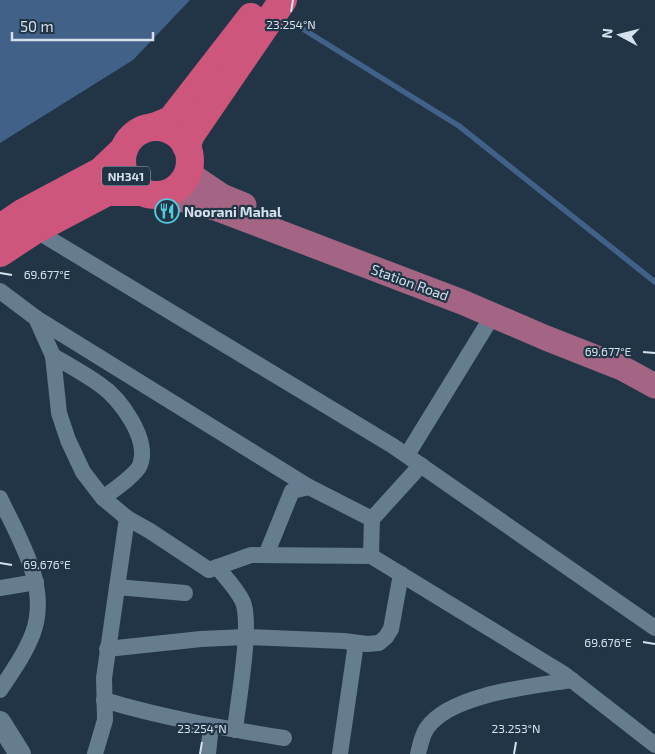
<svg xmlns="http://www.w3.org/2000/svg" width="655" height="754" font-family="'Exo 2',sans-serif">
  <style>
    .water { fill: #416189 }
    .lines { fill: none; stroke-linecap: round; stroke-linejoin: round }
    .stream { stroke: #416189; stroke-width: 5.5 }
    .street { stroke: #667c8f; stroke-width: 16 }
    .secondary { stroke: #667c8f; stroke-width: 22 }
    .primary { stroke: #a46584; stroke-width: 25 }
    .highway { stroke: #ce567d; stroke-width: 28 }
    .ticks { fill: none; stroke: #d4e0eb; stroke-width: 2 }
    .labels { text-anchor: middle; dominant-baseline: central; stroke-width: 4.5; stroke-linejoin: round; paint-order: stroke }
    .shield { fill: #213546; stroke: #9eadba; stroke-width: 1 }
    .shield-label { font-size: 12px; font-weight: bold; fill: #d4e0eb }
    .poi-label { font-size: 14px; font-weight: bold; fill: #d4e0eb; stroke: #213546; text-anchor: start }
    .street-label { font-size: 14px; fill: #d4e0eb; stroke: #213546 }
    .ticks-label { font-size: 12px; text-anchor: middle; fill: #d4e0eb; stroke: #213546; stroke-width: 4.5; stroke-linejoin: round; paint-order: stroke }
  </style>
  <rect width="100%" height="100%" fill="#213546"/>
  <!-- water -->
  <polygon class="water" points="0,0 190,0 133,60 0,143"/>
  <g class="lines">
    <!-- stream -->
    <polyline class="stream" points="298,26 459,126 655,282"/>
    <!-- street -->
    <g class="street">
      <polyline points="35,230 393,446 655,628"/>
      <polyline points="0,291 36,318 53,356 59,413 68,440 83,472 103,498 127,518 150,531 209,570 251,555 371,556 564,674 655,745"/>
      <polyline points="36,318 309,487"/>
      <path d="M53 356C69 365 85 374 99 384 120 398 150 439 140 465 136 475 112 491 103 498"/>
      <polyline points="407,455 493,315"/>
      <path d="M0 498C19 539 50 586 33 633 25 654 12 672 0 690"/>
      <polyline points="266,555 292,491 309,487 372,519 421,465"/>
      <polyline points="371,556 372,519"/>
      <path d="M217 567C226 578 237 589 243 602 252 626 238 701 235 730"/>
      <polyline points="117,587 185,593"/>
      <polyline points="0,588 36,582"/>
      <polyline points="107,649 201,639 245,637 344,641 367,644 379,643 386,637 391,629 401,574"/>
      <path d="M104 700C163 718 223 728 284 738"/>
      <polyline points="95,754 105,720 104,678 127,518"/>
      <polyline points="208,754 211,726"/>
      <polyline points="340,754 356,643"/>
      <path d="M418 754C420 746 422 735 427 728 450 694 533 686 572 680"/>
    </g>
    <!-- secondary -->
    <polyline class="secondary" points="0,722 20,754"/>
    <!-- primary -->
    <g class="primary">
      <polyline points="188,173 222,196 244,205"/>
      <polyline points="160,195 184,200 218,209 462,302 546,338 622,368 655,386"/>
    </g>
    <!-- highway -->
    <g class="highway">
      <polyline points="154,127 171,120 251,17"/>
      <circle cx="156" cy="161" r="34"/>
      <polyline points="186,146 192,133 283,0"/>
      <polyline points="0,228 24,212 101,171 124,149"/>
      <polyline points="0,253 35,230 107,192 142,192"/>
    </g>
  </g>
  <!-- ticks -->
  <path class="ticks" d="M291 12 293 0M0 273 12 275M643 352 655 353M0 563 12 565M643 642 655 644M200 754 202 742M514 754 516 742"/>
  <!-- icons -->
  <defs>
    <g id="restaurant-ring" transform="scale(1.25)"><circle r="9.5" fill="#213546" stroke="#54cadc" stroke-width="1.5"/><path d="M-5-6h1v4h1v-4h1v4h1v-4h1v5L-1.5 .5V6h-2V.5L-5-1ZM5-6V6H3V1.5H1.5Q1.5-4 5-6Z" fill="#54cadc"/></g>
  </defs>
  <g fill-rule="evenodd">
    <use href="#restaurant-ring" x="167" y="211"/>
  </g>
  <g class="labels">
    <!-- shield labels -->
    <rect class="shield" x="102" y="166.5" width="48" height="19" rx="4"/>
    <g class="shield-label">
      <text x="126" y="176">NH341</text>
    </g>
    <!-- poi labels -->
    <g class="poi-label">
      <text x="184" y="211">Noorani Mahal</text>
    </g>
    <!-- street labels -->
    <g class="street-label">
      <text transform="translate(410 282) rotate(20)">Station Road</text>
    </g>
  </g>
  <g class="ticks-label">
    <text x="291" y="29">23.254°N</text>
    <text x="47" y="279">69.677°E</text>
    <text x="608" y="356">69.677°E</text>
    <text x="47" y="569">69.676°E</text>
    <text x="608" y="647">69.676°E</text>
    <text x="202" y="733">23.254°N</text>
    <text x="516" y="733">23.253°N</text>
  </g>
  <!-- north arrow -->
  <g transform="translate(620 35) rotate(277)" stroke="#213546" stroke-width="4" paint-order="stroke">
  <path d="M0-4L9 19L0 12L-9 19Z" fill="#d4e0eb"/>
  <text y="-8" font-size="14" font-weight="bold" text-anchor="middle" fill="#d4e0eb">N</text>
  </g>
  <!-- scale -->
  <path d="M12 32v8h141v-8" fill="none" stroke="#d4e0eb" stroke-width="2.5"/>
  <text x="20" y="32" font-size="15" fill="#d4e0eb" stroke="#213546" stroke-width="4" paint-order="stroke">50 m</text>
</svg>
